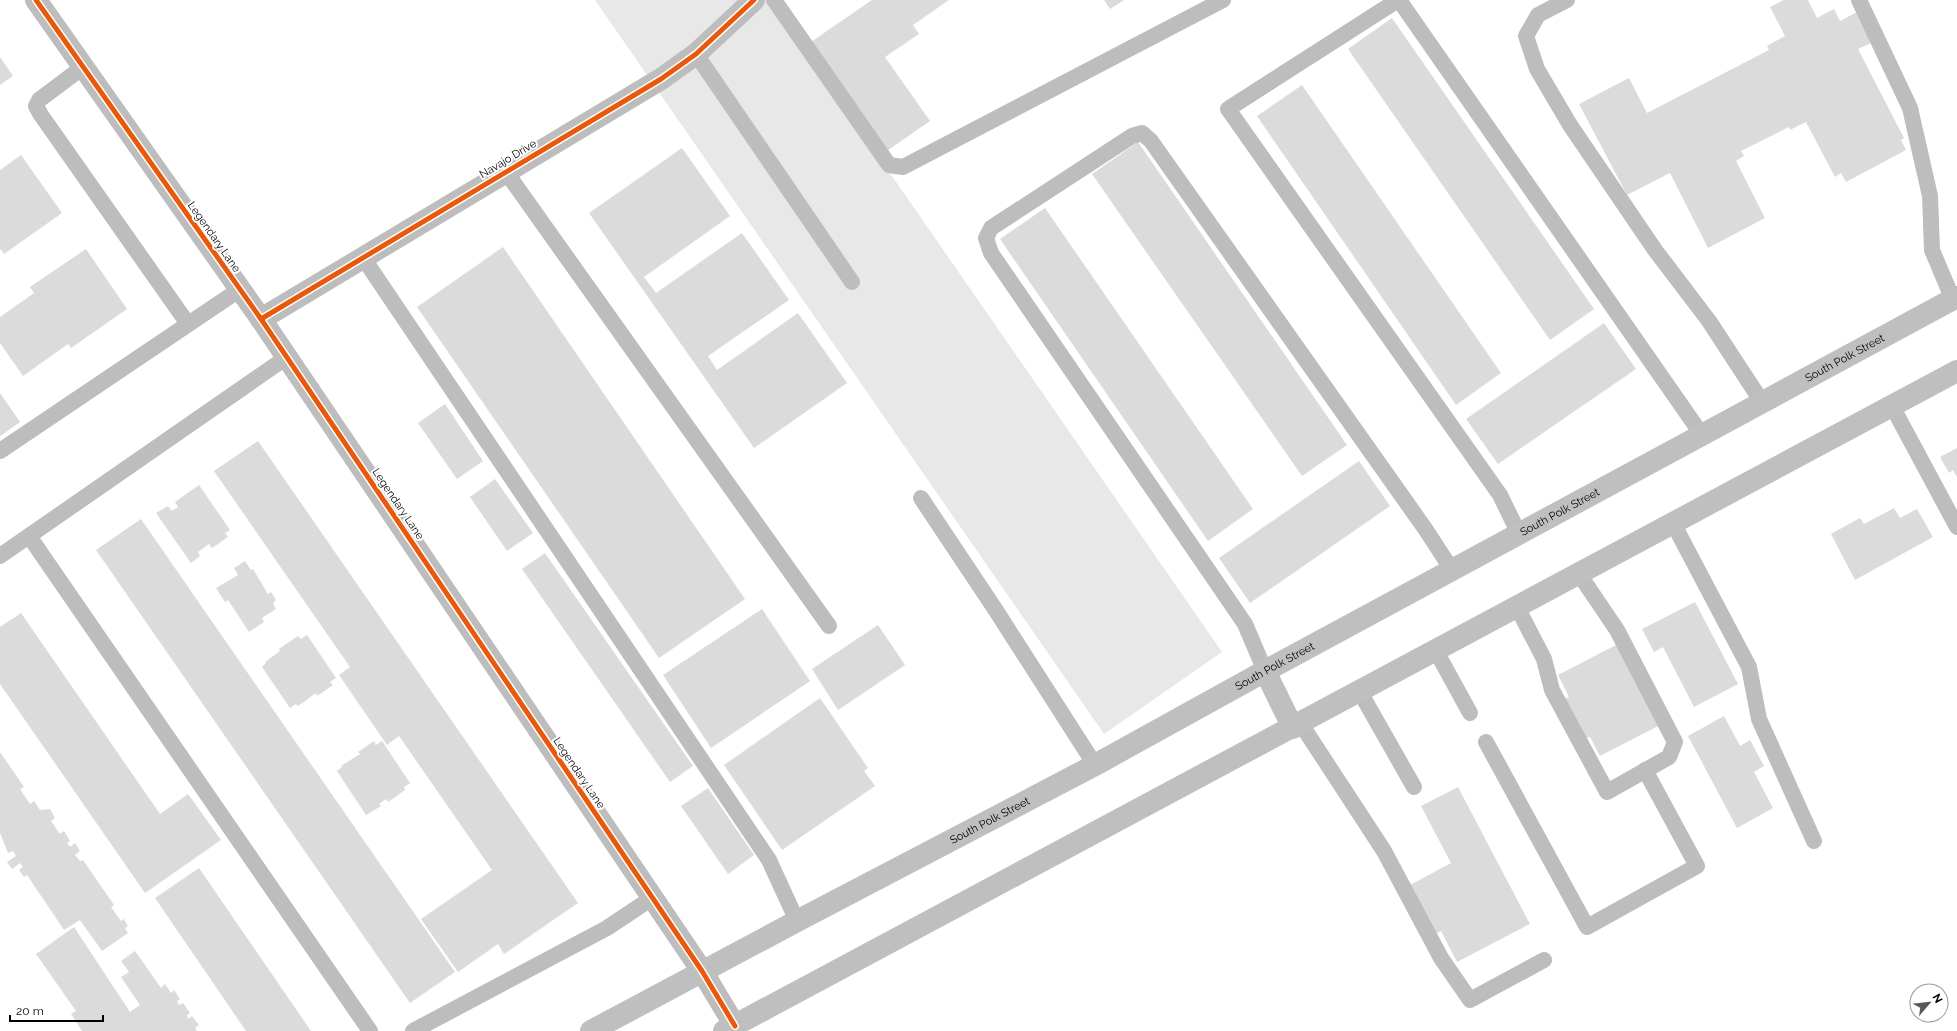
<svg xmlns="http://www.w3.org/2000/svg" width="1957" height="1031" font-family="Raleway,sans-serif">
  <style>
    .green { fill: #e8e8e8 }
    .building { fill: #dbdbdb }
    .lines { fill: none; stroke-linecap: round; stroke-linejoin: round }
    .service { stroke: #bdbdbd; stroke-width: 16 }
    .minor { stroke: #bdbdbd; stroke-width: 22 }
    .secondary { stroke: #bfbfbf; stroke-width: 22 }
    .cycleway-casing { stroke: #fff; stroke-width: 8 }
    .cycleway { stroke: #e8590c; stroke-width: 5 }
    .labels { text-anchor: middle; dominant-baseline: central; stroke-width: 4; stroke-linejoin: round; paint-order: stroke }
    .street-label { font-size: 11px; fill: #000; stroke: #fff }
  </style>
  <rect width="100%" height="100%" fill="#fff"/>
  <!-- green -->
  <polygon class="green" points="595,0 770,0 1222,652 1104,734"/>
  <!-- building -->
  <g class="building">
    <polygon points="872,0 949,0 913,25 919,34 885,57 930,121 884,153 808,44"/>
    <polygon points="1104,0 1124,0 1110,9"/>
    <polygon points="1784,0 1808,0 1817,18 1834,9 1840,21 1857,12 1873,42 1858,49 1904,138 1901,140 1906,150 1846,182 1841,173 1835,177 1806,122 1790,130 1789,127 1741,151 1744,156 1736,161 1765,218 1708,248 1670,173 1627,195 1579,104 1629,78 1647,113 1769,50 1767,46 1785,36 1770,7"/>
    <polygon points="1392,18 1594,309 1550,340 1348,49"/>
    <polygon points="0,57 13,76 0,85"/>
    <polygon points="1302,85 1501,373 1456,405 1257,116"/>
    <polygon points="1138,142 1347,445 1302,476 1092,174"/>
    <polygon points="682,148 730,216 644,277 656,293 742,233 789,300 708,356 717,370 798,313 847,383 754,448 589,213"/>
    <polygon points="21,155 62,213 4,254 1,249 0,250 0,170"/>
    <polygon points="1045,208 1253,509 1208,541 1000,239"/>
    <polygon points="503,247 745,599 659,658 417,307"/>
    <polygon points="86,249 127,309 71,348 68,344 23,376 0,343 0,317 34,293 30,287"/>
    <polygon points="1604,323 1636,369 1498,464 1466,419"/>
    <polygon points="0,393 20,422 0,436"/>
    <polygon points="445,404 483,461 457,479 418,423"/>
    <polygon points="258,441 578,903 504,954 498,944 458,972 421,919 492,870 399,736 387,745 339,675 350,667 214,471"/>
    <polygon points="1957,448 1957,477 1953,470 1949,473 1940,457"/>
    <polygon points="1359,461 1390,506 1250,603 1219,558"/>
    <polygon points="495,479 533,533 507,551 470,497"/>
    <polygon points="199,485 230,530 225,533 228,537 212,548 209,544 198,552 200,556 191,563 156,513 168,506 172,511 178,507 175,502"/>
    <polygon points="1894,508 1900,518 1917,509 1933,537 1855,580 1831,534 1860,518 1864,524"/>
    <polygon points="141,519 455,972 410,1003 96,550"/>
    <polygon points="545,553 693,766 670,782 522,569"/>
    <polygon points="245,561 251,570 253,569 268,594 271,592 276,600 273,603 276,609 262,618 264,622 249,632 228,600 225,602 216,588 238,575 234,568"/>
    <polygon points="1695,602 1738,684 1694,707 1663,647 1654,652 1642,629"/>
    <polygon points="762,609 810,681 711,748 663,675"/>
    <polygon points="21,613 160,814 188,794 221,840 145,893 0,684 0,627"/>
    <polygon points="878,625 905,665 838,710 812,669"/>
    <polygon points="307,635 336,678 330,682 333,685 317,696 316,693 298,706 296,704 290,708 262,667 266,663 265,662 280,651 279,649 298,636 301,639"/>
    <polygon points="1618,644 1660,725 1600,756 1590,737 1584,739 1564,699 1569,697 1558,675"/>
    <polygon points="820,698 868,768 864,771 875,786 782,850 724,765"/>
    <polygon points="1724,716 1740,746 1750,740 1764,766 1754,772 1773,808 1737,828 1688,736"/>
    <polygon points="374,741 376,745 382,741 410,783 404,787 405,790 388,802 386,799 379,804 381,806 366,815 337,771 342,767 341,766 360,754 358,752"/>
    <polygon points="0,752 24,787 20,789 30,804 34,801 40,810 50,809 55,818 51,821 60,834 64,831 70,841 67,843 70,847 75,843 80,851 75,855 80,861 83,860 114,905 111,907 121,921 124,919 128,926 125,928 128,933 102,951 80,920 64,930 27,875 24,877 19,870 23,867 20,863 12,869 7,862 16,856 13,851 8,853 0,833"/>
    <polygon points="1458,787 1530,924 1457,962 1441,931 1436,934 1410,885 1451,863 1421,806"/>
    <polygon points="708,788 754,855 728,874 681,806"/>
    <polygon points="199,868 311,1031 246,1031 155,898"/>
    <polygon points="74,927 130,1012 140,1005 121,977 129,972 121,961 135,951 161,988 165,984 171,993 174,990 180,999 177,1001 179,1005 183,1003 190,1013 187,1015 188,1019 192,1016 199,1025 195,1028 197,1031 82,1031 71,1014 76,1011 36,954"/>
  </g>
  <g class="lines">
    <!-- service -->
    <g class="service">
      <polyline points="774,0 889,165 903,167 1223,0"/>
      <polyline points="1398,0 1228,109 1500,495 1519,534"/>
      <polyline points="1399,0 1702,435"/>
      <polyline points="1567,0 1538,15 1526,36 1537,69 1570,125 1655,250 1709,321 1762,402"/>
      <polyline points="1859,0 1910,108 1930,196 1932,250 1953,300"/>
      <polyline points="696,54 852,282"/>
      <polyline points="83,67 39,100 36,106 41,115 188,324"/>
      <polyline points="506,172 829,626"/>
      <polyline points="364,259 769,860 797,921"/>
      <polyline points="1892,406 1957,527"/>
      <polyline points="0,451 239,290"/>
      <polyline points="921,498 995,609 1095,765"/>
      <polyline points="1673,523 1749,667 1759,719 1814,841"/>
      <polyline points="29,536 370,1031"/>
      <polyline points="0,556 287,357"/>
      <polyline points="1517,607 1544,659 1552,690 1607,792 1669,757 1675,742 1617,630 1579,574"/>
      <polyline points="1436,651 1470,713"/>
      <polyline points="1265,671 1245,624 991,253 986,238 991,228 1132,136 1142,133 1151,141 1426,530 1452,570"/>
      <polyline points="1360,692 1414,787"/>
      <polyline points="1301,724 1384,851 1441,958 1470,1000 1544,960"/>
      <polyline points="1486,742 1587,927 1697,866 1645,770"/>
      <polyline points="413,1031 607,928 652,898"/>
    </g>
    <!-- minor -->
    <g class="minor">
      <polyline points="36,0 261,319 702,971 735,1026"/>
      <polyline points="261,319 661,79 696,54 754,0"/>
    </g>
    <!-- secondary -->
    <g class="secondary">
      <polyline points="1265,671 1293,728"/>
      <path id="s1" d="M591 1031 797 921 1095 765 1265 671 1957 297"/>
      <polyline points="724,1031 1957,371"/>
    </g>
    <!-- cycleway casing -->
    <g class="cycleway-casing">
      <g id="cycleway">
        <polyline points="36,0 261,319 702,971 735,1026"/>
        <polyline points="261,319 661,79 696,54 754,0"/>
      </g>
    </g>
    <!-- cycleway -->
    <use href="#cycleway" class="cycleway"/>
  </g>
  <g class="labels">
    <!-- street labels -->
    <g class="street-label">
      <text transform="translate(508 159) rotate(-31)">Navajo Drive</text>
      <text transform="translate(214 237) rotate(55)">Legendary Lane</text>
      <text stroke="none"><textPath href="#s1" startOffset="1423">South Polk Street</textPath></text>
      <text transform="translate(398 504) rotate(56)">Legendary Lane</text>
      <text stroke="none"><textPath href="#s1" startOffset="1099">South Polk Street</textPath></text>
      <text stroke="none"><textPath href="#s1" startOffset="775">South Polk Street</textPath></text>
      <text transform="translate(579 773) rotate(56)">Legendary Lane</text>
      <text stroke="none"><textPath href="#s1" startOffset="451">South Polk Street</textPath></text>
    </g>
  </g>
  <!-- north arrow -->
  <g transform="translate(1929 1003) rotate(62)"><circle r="19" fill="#ffffff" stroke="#999999"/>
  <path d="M0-3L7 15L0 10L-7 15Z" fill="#595959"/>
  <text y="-6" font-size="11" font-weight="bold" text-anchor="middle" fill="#000000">N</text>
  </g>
  <!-- scale -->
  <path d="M10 1015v6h93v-6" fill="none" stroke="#000000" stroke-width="2"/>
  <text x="16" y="1015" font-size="12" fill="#000000" stroke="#ffffff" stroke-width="3" paint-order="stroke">20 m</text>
</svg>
